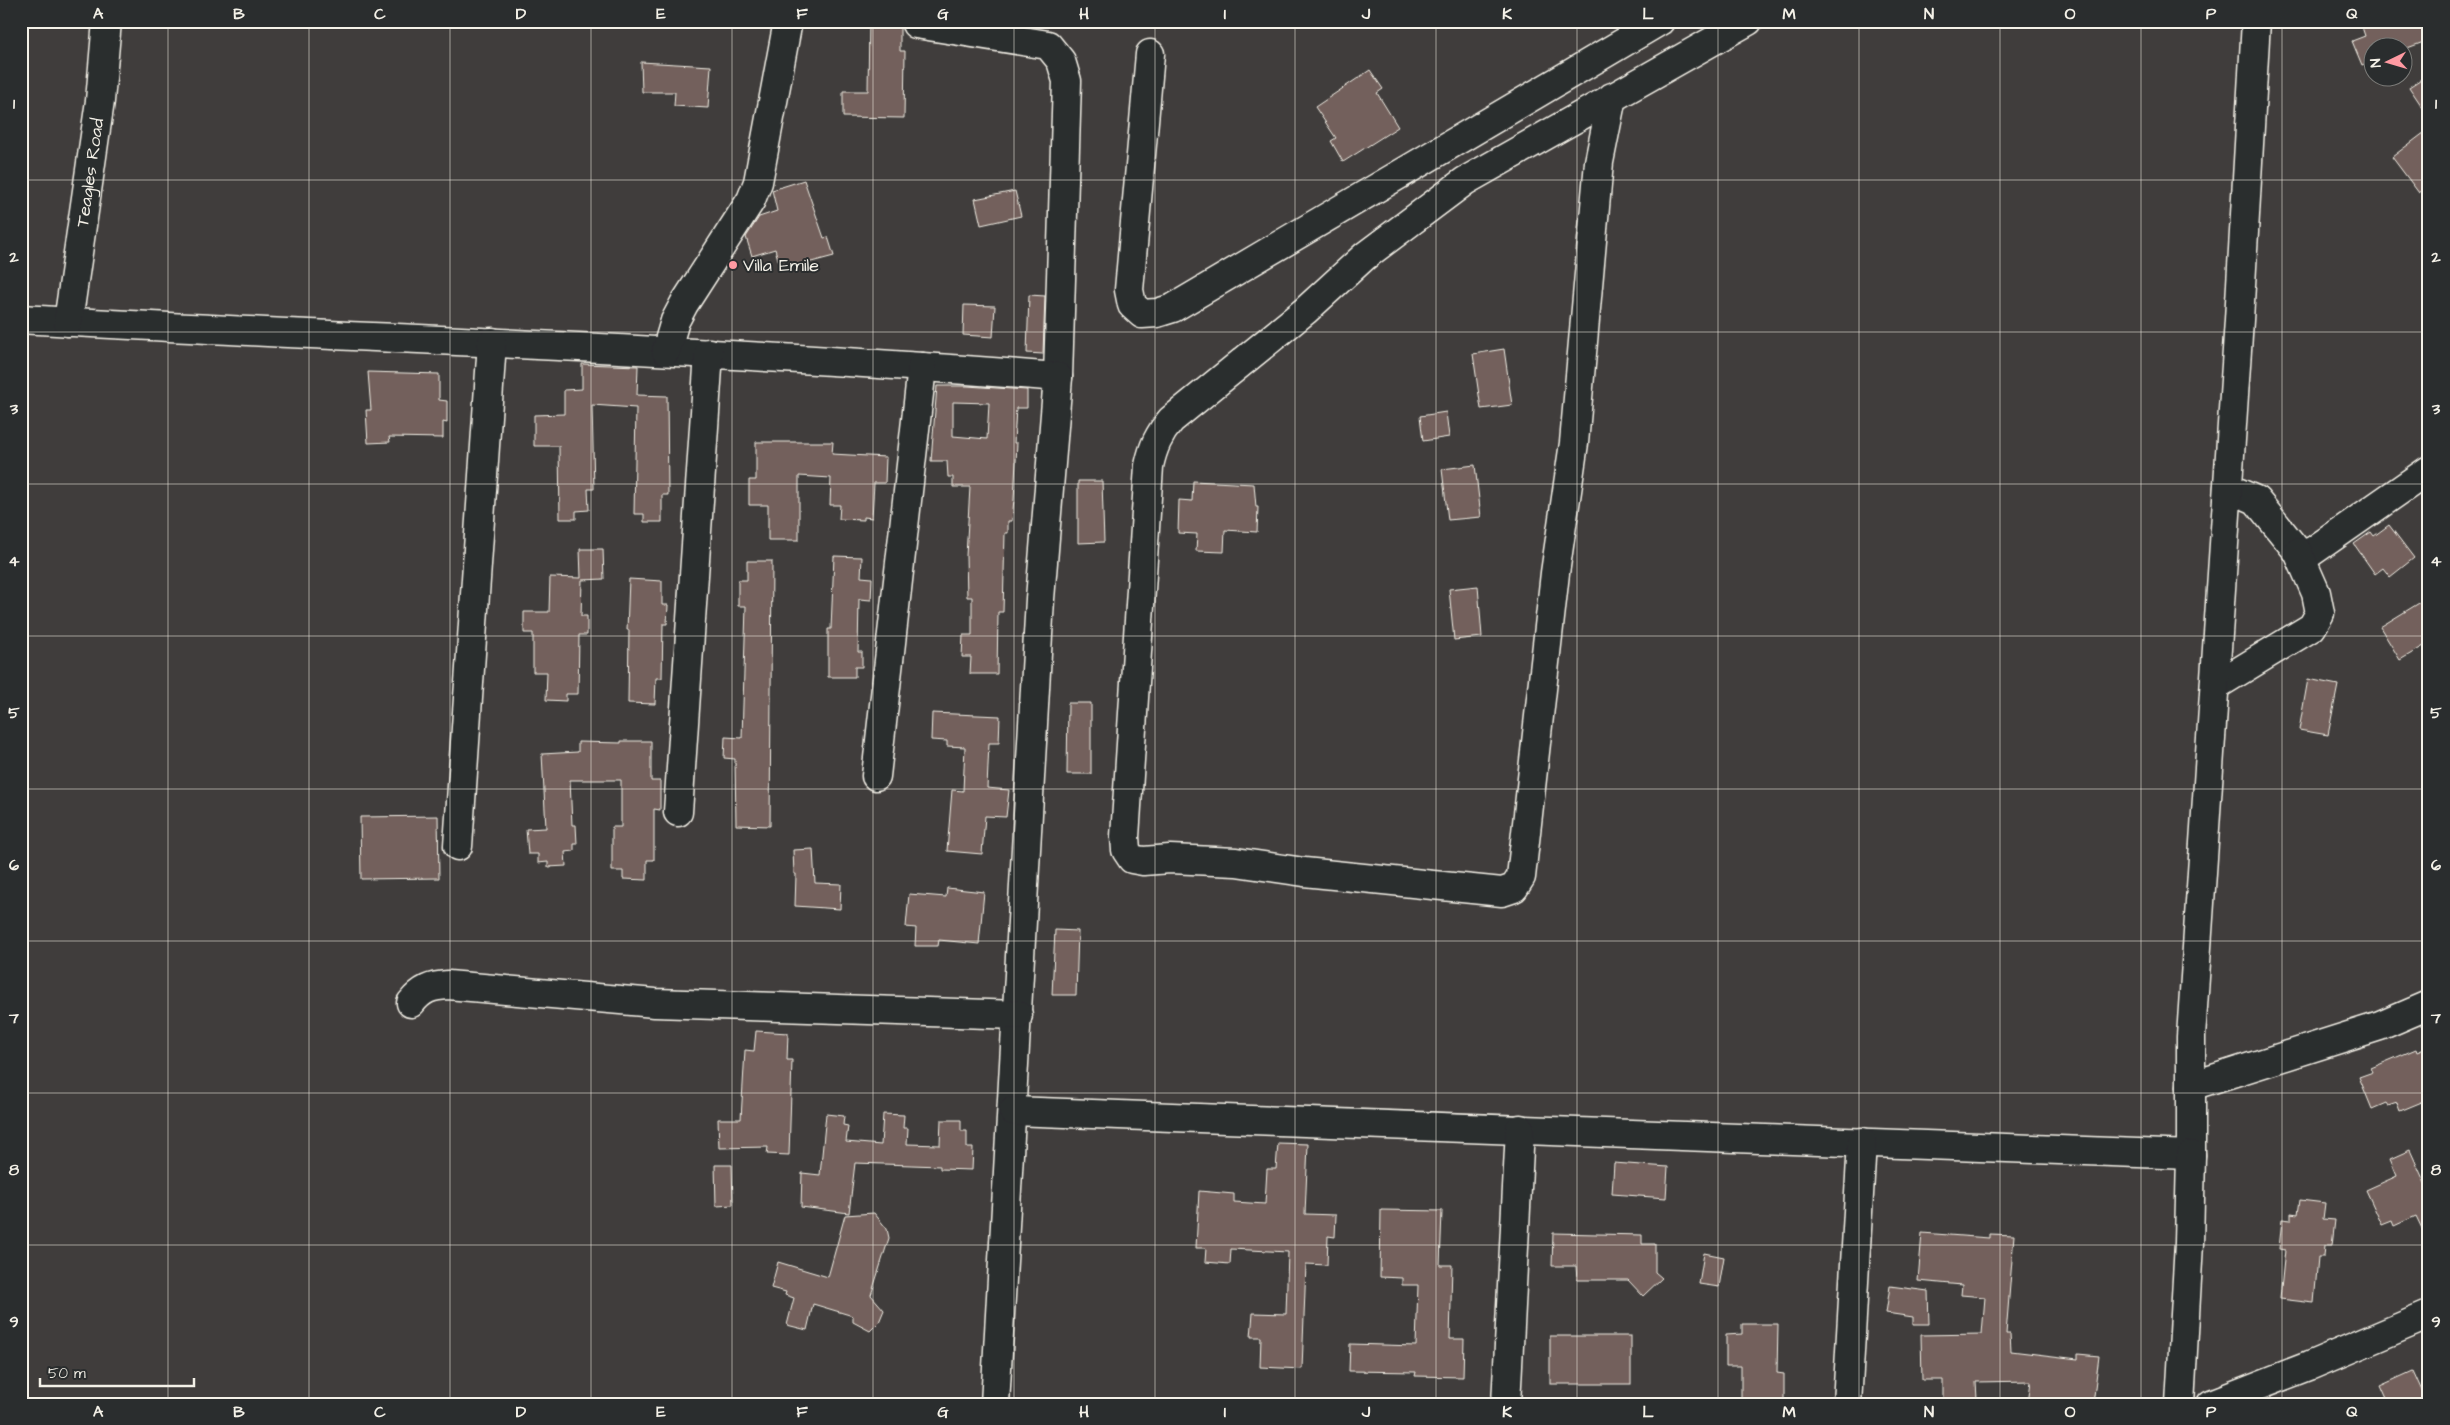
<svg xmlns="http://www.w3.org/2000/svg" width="2450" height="1425" font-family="'Architects Daughter',sans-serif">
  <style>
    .building { fill: #73615b; stroke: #f4f1e8; fill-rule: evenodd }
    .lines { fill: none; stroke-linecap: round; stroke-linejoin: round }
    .minor-casing { stroke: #f4f1e8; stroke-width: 31 }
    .minor { stroke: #2a2d2e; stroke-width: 28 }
    .grid { fill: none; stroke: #f4f1e8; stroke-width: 1; stroke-opacity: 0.55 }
    .poi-dot { fill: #ff9aa2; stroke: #2a2d2e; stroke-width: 2 }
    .labels { text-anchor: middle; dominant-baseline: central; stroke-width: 4; stroke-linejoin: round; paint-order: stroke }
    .street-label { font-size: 18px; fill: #f4f1e8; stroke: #2a2d2e }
    .poi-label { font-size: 18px; fill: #f4f1e8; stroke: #2a2d2e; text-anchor: start }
    .neatline { fill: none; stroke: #f4f1e8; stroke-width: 2 }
    .grid-label { font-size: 16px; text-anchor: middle; font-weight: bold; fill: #f4f1e8 }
  </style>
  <rect width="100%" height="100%" fill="#403d3c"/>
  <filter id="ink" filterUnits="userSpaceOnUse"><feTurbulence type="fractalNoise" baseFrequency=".02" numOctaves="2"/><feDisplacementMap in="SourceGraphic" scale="10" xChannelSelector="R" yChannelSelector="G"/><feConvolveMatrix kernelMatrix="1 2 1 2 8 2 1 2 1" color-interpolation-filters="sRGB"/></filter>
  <g filter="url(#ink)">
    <!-- building -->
    <g class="building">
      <polygon points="869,21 900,21 900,51 905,51 904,118 843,117 843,91 868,91"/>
      <polygon points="2360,21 2429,21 2429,40 2402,50 2402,48 2372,48 2372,61 2362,65 2352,41 2365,36"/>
      <polygon points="641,62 711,66 708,108 674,106 675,92 642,92"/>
      <polygon points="1370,70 1383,89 1377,93 1398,127 1343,162 1331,141 1336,138 1315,107"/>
      <polygon points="2429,74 2429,117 2409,87"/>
      <polygon points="2429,129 2429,185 2419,193 2392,157"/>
      <polygon points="804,180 824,238 828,237 834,256 781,270 775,249 752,256 746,237 759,217 777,211 772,190"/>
      <polygon points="1015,191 1021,216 981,225 975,199"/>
      <polygon points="1029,295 1045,296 1043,354 1027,353"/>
      <polygon points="964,305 995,306 993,337 963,335"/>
      <polygon points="1504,349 1512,405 1481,409 1473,354"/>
      <polygon points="582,364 638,366 637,395 667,396 668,495 662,495 662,522 644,522 644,514 634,514 636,408 592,405 594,489 588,489 589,510 576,511 576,519 560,519 559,446 534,446 534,415 564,414 564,390 582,389"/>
      <polygon points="368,372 439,374 439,400 447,401 447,423 443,422 443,438 389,437 390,442 368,443 366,410 371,410"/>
      <path d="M937 386H967L1027 390V408H1016L1014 443H1017L1014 499 1012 521H1008V533H1005L1003 612H998L997 674H970L971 657H962L963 635H972V597H967L966 556 970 487H953V477H948L947 461H931ZM953 402 989 403 987 439 953 436Z"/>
      <polygon points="1446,412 1449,437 1423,441 1420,416"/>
      <polygon points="756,442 833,442 832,454 886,457 885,483 874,483 872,518 864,517 864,520 839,519 840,505 830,505 831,478 799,476 799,540 768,540 768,505 749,505 749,480 756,480"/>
      <polygon points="1475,465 1481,517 1448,520 1442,469"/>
      <polygon points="1078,481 1102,481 1104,542 1078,543"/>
      <polygon points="1193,481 1254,484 1256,507 1258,507 1257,532 1225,530 1224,552 1196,551 1197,534 1178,533 1179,500 1192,501"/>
      <polygon points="2389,525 2414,558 2390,577 2383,568 2375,574 2354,544 2371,532 2374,536"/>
      <polygon points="580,549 603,549 604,579 582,580 581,616 587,616 587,635 579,635 578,694 566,694 566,701 546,700 547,672 533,672 533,633 524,633 524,612 549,612 550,577 581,578"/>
      <polygon points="834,556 862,557 861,577 872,578 871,600 859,599 858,652 862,652 862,667 855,667 855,677 828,677 828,629 831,629"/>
      <polygon points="747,561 772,561 770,826 736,825 735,759 724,758 725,737 742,738 746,606 738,606 738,580 747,580"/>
      <polygon points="629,579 662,581 662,605 668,605 667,624 663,624 662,678 656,678 655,704 628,703 629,630 627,630"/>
      <polygon points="1478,586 1482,637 1454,640 1449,589"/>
      <polygon points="2429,597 2429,643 2400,660 2380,627"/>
      <polygon points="2308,679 2338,685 2328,735 2299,730"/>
      <polygon points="1068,703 1091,703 1091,774 1067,774"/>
      <polygon points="932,713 1000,716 999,743 989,743 987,788 1009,790 1006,817 985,816 982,854 947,851 952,790 963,791 965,747 947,746 947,741 931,740"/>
      <polygon points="621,741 651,741 651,781 660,781 660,810 654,809 654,860 647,860 647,880 623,879 623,871 612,871 612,827 621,827 621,780 570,780 572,825 576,825 577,844 574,844 574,851 565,852 566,866 548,867 548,862 538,863 538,854 528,854 526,829 546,828 542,754 578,752 578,742 621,743"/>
      <polygon points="438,816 439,878 361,879 360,817"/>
      <polygon points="813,849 815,883 841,884 840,909 795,906 796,874 794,874 793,850"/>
      <polygon points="947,888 984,892 979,944 939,940 938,946 915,946 916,928 906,927 909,894 946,897"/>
      <polygon points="1055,930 1078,931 1076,995 1052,995"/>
      <polygon points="756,1031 788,1033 787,1060 792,1060 789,1155 767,1154 768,1147 719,1148 718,1119 741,1119 745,1050 754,1051"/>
      <polygon points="2429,1047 2429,1099 2400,1111 2397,1103 2388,1106 2386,1103 2372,1109 2359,1077 2373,1072 2371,1068 2416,1049 2417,1052"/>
      <polygon points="826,1114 844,1116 843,1125 848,1126 846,1142 881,1145 883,1114 904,1115 903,1128 908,1128 907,1144 940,1145 941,1120 961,1120 961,1131 967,1131 967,1148 973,1148 972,1170 940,1169 940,1166 855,1163 849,1213 801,1207 802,1173 820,1175"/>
      <polygon points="1278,1143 1308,1144 1305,1214 1336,1215 1335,1237 1328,1236 1327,1265 1306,1264 1302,1369 1260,1367 1261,1337 1251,1337 1253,1313 1286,1314 1288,1252 1231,1249 1230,1264 1205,1262 1206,1248 1196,1248 1199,1191 1234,1194 1234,1202 1265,1204 1267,1169 1276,1169"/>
      <polygon points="2410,1150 2429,1192 2429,1243 2416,1216 2394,1226 2392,1221 2382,1225 2366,1190 2397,1176 2390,1159"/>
      <polygon points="1614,1163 1668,1167 1666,1198 1612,1194"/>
      <polygon points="715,1165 732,1165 733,1205 716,1206"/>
      <polygon points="2300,1200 2325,1203 2323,1219 2335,1220 2332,1246 2325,1246 2324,1257 2318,1257 2314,1303 2280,1299 2285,1250 2279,1249 2282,1219 2291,1220 2291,1213 2298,1214"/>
      <polygon points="1381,1210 1442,1211 1440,1265 1452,1265 1450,1339 1464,1339 1463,1377 1415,1376 1416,1372 1349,1371 1350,1344 1416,1346 1418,1285 1402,1285 1402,1278 1380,1277"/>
      <polygon points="874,1213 887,1229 889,1238 871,1295 884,1310 879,1322 870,1331 853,1322 853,1316 813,1304 807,1330 787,1325 794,1298 785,1295 786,1292 771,1288 778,1262 828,1277 845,1215"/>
      <polygon points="1553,1233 1642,1235 1642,1244 1655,1244 1655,1272 1662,1278 1643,1296 1628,1280 1577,1280 1576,1266 1552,1266"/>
      <polygon points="1922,1233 1989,1238 1989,1234 2014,1235 2006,1334 2010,1334 2011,1351 2078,1359 2078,1354 2099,1356 2093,1404 2051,1402 2051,1404 2028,1404 2031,1381 1976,1382 1977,1399 1943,1399 1943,1380 1922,1380 1921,1335 1982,1334 1985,1297 1961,1295 1962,1285 1918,1281"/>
      <polygon points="1704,1253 1724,1257 1719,1287 1699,1284"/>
      <polygon points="1890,1286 1928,1291 1929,1324 1913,1324 1913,1317 1886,1313"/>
      <polygon points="1742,1324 1778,1324 1777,1373 1784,1374 1784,1404 1741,1404 1741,1366 1726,1366 1726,1335 1742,1334"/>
      <rect x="1550" y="1336" width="81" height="48"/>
      <polygon points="2413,1371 2428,1404 2388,1404 2380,1386"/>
    </g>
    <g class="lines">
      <!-- minor casing -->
      <g class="minor-casing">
        <g id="minor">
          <polyline points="916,24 1048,45 1061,61 1067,81 1058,377"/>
          <polyline points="1150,54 1129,290 1132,305 1142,314 1157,313 1173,308 1660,21"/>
          <path d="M1612 97 1599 162 1574 443 1555 573 1521 877 1514 888 1502 892 1304 872 1236 862 1170 859 1143 861 1132 859 1126 850 1125 837 1149 466C1153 447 1159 434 1171 420L1305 311 1365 256 1465 181 1748 21"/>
          <path d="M21 319C367 339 713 349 1058 377L1040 599 995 1404"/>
          <path id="s1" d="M68 322 100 101 107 21"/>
          <polyline points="666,351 675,321 684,304 751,200 758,182 788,21"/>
          <polyline points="2228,488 2256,500 2298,552 2310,553 2429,470"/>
          <polyline points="2215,686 2312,627 2320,613 2316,593 2298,552"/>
          <polyline points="876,776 922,367"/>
          <polyline points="678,812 709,353"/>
          <polyline points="458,846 492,342"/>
          <path d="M411 1003C422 989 431 986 448 985L655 1003 1018 1015"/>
          <polyline points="2191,1086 2380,1026 2429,1005"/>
          <polyline points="1013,1111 2191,1155 2191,1037 2239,320 2256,21"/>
          <polyline points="1506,1404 1520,1129"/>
          <polyline points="1847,1404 1862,1142"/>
          <polyline points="2180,1404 2189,1243 2191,1155"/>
          <polyline points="2211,1404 2309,1366 2429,1315"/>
        </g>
      </g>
      <!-- minor -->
      <use href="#minor" class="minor"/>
    </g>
  </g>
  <!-- grid -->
  <path class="grid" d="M168 21V1404M309 21V1404M450 21V1404M591 21V1404M732 21V1404M873 21V1404M1014 21V1404M1155 21V1404M1295 21V1404M1436 21V1404M1577 21V1404M1718 21V1404M1859 21V1404M2000 21V1404M2141 21V1404M2282 21V1404M21 180H2429M21 332H2429M21 484H2429M21 636H2429M21 789H2429M21 941H2429M21 1093H2429M21 1245H2429"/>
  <!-- markers -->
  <circle class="poi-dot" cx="733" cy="265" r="5"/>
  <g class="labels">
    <!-- street labels -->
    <g class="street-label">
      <text stroke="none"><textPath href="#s1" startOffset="151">Teagles Road</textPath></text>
    </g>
    <!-- poi labels -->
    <g class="poi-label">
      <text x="743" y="265">Villa Emile</text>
    </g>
  </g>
  <!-- margin -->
  <rect width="2450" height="1425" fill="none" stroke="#2a2d2e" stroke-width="55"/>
  <!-- north arrow -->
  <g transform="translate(2388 62) rotate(265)"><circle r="24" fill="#2a2d2e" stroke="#7b7b78"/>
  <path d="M0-4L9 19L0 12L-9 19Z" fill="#ff9aa2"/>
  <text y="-8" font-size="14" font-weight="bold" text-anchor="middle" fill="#f4f1e8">N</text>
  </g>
  <!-- scale -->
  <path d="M40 1378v8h154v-8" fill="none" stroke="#f4f1e8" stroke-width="2.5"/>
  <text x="48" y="1378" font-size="15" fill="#f4f1e8" stroke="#2a2d2e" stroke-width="4" paint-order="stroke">50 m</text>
  <rect x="28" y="28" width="2394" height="1370" class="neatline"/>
  <g class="grid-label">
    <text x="98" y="19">A</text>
    <text x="239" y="19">B</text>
    <text x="380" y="19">C</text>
    <text x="521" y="19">D</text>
    <text x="661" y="19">E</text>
    <text x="802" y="19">F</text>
    <text x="943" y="19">G</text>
    <text x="1084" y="19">H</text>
    <text x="1225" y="19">I</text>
    <text x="1366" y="19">J</text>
    <text x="1507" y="19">K</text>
    <text x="1648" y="19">L</text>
    <text x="1789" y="19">M</text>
    <text x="1929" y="19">N</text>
    <text x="2070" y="19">O</text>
    <text x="2211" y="19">P</text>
    <text x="2352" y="19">Q</text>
    <text x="14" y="109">1</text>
    <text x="2436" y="109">1</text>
    <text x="14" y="262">2</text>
    <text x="2436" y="262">2</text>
    <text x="14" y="414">3</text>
    <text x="2436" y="414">3</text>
    <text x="14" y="566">4</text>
    <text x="2436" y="566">4</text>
    <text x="14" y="718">5</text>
    <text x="2436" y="718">5</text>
    <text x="14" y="870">6</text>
    <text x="2436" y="870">6</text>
    <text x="14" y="1023">7</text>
    <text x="2436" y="1023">7</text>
    <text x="14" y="1175">8</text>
    <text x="2436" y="1175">8</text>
    <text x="14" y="1327">9</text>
    <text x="2436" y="1327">9</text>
    <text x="98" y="1417">A</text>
    <text x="239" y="1417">B</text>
    <text x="380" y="1417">C</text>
    <text x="521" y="1417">D</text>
    <text x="661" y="1417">E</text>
    <text x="802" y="1417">F</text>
    <text x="943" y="1417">G</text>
    <text x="1084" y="1417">H</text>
    <text x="1225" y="1417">I</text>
    <text x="1366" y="1417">J</text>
    <text x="1507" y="1417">K</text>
    <text x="1648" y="1417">L</text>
    <text x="1789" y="1417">M</text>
    <text x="1929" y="1417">N</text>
    <text x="2070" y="1417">O</text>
    <text x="2211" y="1417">P</text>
    <text x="2352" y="1417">Q</text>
  </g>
</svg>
